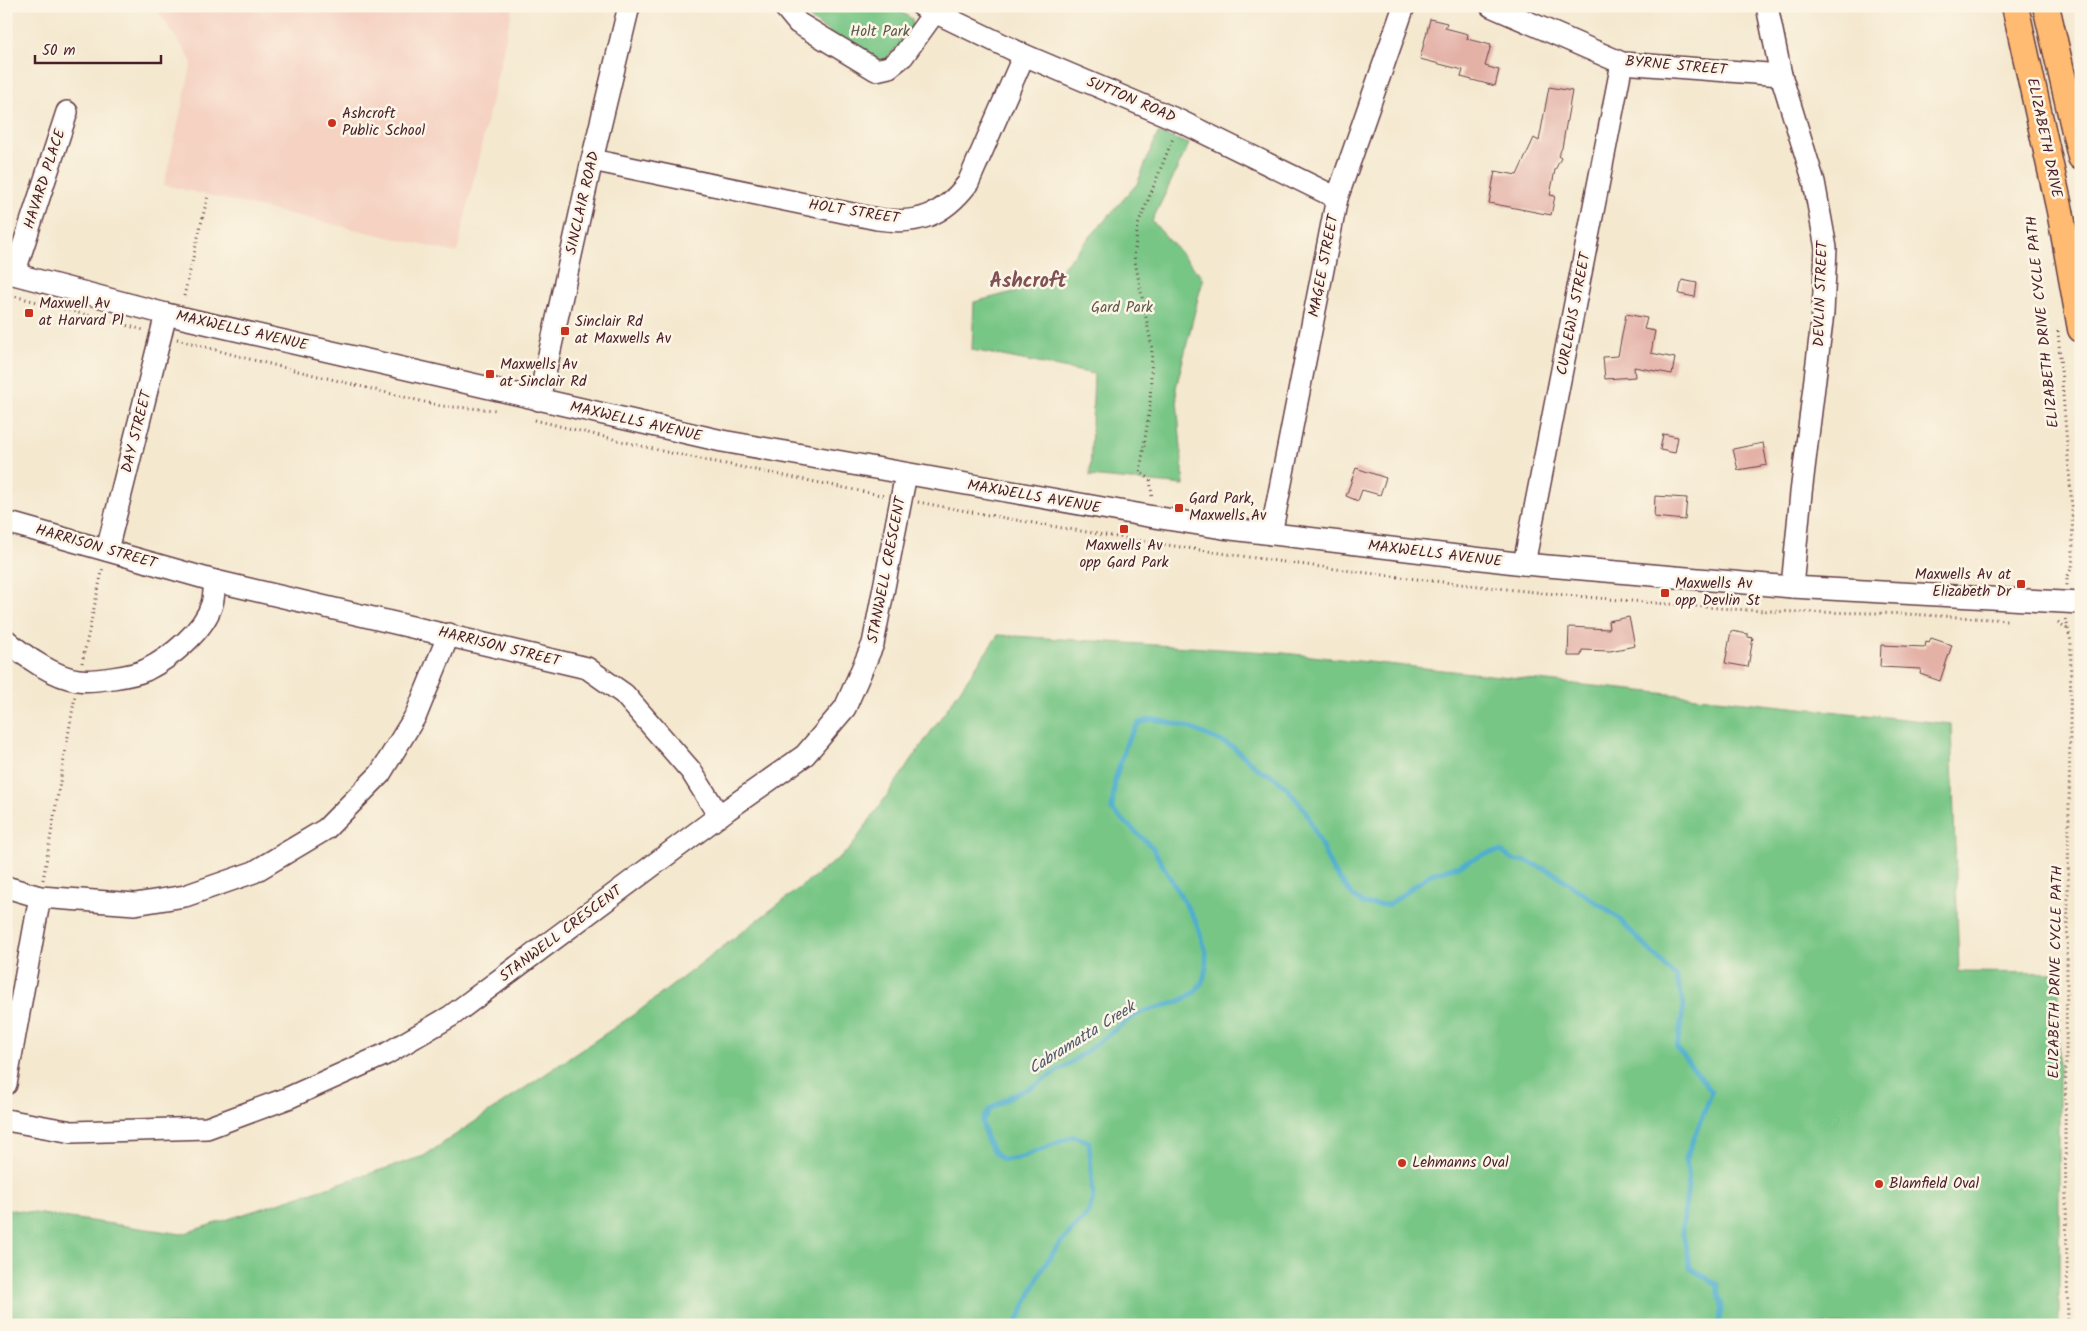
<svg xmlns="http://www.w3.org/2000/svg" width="2087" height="1331" font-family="Kalam,sans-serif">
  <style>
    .built { fill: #f5d2c2 }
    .green { fill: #78c686; stroke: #617258 }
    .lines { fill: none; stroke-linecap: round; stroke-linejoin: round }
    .stream { stroke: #4fafcd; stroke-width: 5 }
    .building { fill: #e4b1a7 }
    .minor-casing { stroke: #643d44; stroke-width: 24 }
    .major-casing { stroke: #643d44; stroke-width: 29 }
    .path { stroke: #643d44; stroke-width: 3; stroke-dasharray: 1 4; stroke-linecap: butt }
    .minor { stroke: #fff; stroke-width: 21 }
    .major { stroke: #ffbb71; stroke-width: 26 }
    .poi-dot { fill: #c8321e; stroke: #fcf5e5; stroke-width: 2 }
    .labels { text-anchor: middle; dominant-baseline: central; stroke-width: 5; stroke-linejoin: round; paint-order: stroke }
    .park-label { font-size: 15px; fill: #5a594b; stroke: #fcf5e5 }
    .street-label { font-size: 15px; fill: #4a1f2b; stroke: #fcf5e5 }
    .poi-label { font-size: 15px; fill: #4a1f2b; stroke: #fcf5e5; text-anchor: start }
    .water-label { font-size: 16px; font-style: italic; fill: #4c596c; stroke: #fcf5e5 }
    .district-label { font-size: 20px; font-weight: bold; fill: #805256; stroke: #fcf5e5 }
  </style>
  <rect width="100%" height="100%" fill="#fcf5e5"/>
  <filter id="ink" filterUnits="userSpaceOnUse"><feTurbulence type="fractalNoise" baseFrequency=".02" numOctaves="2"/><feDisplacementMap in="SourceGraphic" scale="10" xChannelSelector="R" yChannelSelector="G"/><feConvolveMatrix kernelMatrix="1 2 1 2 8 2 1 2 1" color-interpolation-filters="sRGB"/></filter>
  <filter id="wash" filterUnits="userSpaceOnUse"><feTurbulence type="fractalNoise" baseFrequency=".0096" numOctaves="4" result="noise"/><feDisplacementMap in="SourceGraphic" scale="20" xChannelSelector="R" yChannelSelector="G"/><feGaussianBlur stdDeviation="1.12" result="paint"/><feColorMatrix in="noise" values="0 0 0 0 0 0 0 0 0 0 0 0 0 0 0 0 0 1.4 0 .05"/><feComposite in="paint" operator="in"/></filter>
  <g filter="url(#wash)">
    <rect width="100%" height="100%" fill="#f4e8cf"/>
    <!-- built -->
    <polygon class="built" points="155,6 513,6 457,253 164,185 192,62"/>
    <!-- green -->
    <g class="green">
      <polygon points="793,6 892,6 912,19 913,33 883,61 845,44"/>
      <polygon points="1158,133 1189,144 1152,221 1203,278 1176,388 1184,485 1090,476 1094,374 972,350 974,302 1049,283 1137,184"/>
      <polygon points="998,635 1283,653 1951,724 1959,972 2059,973 2059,1325 6,1325 6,1209 182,1234 424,1156 639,1011 849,850"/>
    </g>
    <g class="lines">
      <!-- stream -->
      <path class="stream" d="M1016 1325 1042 1269 1057 1247 1089 1212 1093 1198 1089 1142 1074 1136 1019 1158 1003 1160C989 1150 985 1137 982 1121L990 1109 1013 1095 1032 1087 1069 1064 1131 1018 1143 1012 1180 1001 1194 993 1203 981 1206 968V952L1196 922 1152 847 1112 810 1115 780 1128 739 1139 723 1152 719 1188 727 1225 743 1233 747 1261 771 1271 775 1284 785 1305 810 1333 871 1353 896 1363 904 1388 905 1431 874 1458 866 1485 854 1500 851 1516 861H1526L1554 873 1617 917 1676 977 1684 1005 1677 1048 1712 1092 1685 1160 1689 1179 1682 1230 1690 1268 1717 1284 1722 1306 1718 1325"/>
    </g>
    <g id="blocks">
      <!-- building -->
      <g class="building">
        <polygon points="1430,19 1447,23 1445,28 1468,34 1467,39 1491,45 1485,66 1499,70 1495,86 1461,77 1463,70 1420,59"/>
        <polygon points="1549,87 1572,91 1562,148 1558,156 1561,158 1555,170 1550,195 1555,196 1551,215 1489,203 1495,171 1517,175 1534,138 1539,141"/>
        <polygon points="1682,280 1697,283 1695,297 1679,294"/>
        <polygon points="1626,314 1647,318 1644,329 1655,331 1651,353 1675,358 1672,374 1634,367 1635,377 1605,379 1603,357 1618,356"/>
        <polygon points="1663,434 1678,437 1675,453 1660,450"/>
        <polygon points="1763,443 1767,465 1738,470 1733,449"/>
        <polygon points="1356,468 1386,478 1380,495 1362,490 1358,501 1346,496"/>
        <polygon points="1655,496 1687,498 1685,520 1654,517"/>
        <polygon points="1629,617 1635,646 1610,651 1582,650 1581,656 1568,656 1569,627 1609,629 1608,621"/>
        <polygon points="1731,631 1748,634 1748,637 1753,638 1748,667 1725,663"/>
        <polygon points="1931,638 1952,645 1940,681 1920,674 1921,669 1880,667 1881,645 1925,647 1926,642 1929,643"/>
      </g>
    </g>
  </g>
  <g filter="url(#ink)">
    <use href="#blocks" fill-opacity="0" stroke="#643d44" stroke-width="1"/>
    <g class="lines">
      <!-- minor casing -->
      <g class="minor-casing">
        <g id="minor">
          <polyline points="784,6 798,23 876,70 889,67 903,56 939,6"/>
          <polyline points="922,6 1024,55 1180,121 1337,198"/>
          <polyline points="1491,6 1622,63 1781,75"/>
          <polyline points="1767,6 1781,75 1814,182 1826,248 1823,313 1801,493 1792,587"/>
          <path d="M592 160 877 219C918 225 943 216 968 183L1024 55"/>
          <polyline points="6,272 166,314 722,441 1148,516 1223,528 1524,564 1792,587 2081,603"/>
          <polyline points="14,274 67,112"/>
          <polyline points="539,400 592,160 629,6"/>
          <polyline points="6,522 215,581 587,668 624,694 691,771 719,816"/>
          <polyline points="1271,534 1337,198 1404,6"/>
          <polyline points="107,550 166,314"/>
          <polyline points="1524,564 1622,63"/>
          <path d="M6 640C24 656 54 677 78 680 93 682 133 676 146 670 170 658 204 631 212 604 214 597 214 589 215 581"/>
          <polyline points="6,887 40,897 135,904 185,896 254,872 326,829 380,774 416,715 449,634"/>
          <polyline points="6,1084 40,897"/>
          <polyline points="6,1120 72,1132 207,1128 288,1098 386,1054 451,1016 727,810 805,755 845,708 873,644 906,474"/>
        </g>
      </g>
      <!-- major casing -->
      <g class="major-casing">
        <g id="major">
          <polyline points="2015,6 2060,211 2081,329"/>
          <polyline points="2046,6 2081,157"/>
        </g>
      </g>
      <!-- path -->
      <g class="path">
        <polyline points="6,294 144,330"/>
        <polyline points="184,296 208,195"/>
        <polyline points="2058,331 2072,508 2073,556 2072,567 2067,578 2067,586"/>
        <polyline points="177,339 245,358 441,406 497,410"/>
        <polyline points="535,420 666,452 885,496"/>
        <polyline points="1152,496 1150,479 1140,472 1150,406 1152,348 1134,256 1138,225 1173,138"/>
        <path d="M918 502C1192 554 1470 591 1748 610 1801 613 1855 612 1908 614 1941 616 1974 618 2007 620"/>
        <polyline points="2066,619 2071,642 2065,1136 2068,1325"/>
        <polyline points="2058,622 2069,630"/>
        <polyline points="82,663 103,567"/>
        <polyline points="43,880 75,696"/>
      </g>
      <!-- minor -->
      <use href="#minor" class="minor"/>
      <!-- major -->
      <use href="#major" class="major"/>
    </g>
  </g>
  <!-- markers -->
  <g class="poi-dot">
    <circle cx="332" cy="123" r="5"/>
    <rect x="24" y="308" width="10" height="10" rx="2.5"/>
    <rect x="560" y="326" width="10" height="10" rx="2.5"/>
    <rect x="485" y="369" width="10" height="10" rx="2.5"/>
    <rect x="1174" y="503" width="10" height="10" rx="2.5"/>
    <rect x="1119" y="524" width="10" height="10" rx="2.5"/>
    <rect x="2016" y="579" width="10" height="10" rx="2.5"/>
    <rect x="1660" y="588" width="10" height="10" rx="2.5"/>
    <circle cx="1402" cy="1163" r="5"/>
    <circle cx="1879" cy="1184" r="5"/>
  </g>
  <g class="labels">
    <!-- park labels -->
    <g class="park-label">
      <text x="880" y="32">Holt Park</text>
      <text x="1122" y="308">Gard Park</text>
    </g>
    <!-- street labels -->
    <g class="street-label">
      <text transform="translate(1676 66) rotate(5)">BYRNE STREET</text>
      <text transform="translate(1131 100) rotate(23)">SUTTON ROAD</text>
      <text transform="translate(2044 138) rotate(78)">ELIZABETH DRIVE</text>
      <text transform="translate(45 179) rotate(-72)">HAVARD PLACE</text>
      <text transform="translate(583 203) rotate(-77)">SINCLAIR ROAD</text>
      <text transform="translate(854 212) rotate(9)">HOLT STREET</text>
      <text transform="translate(1324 266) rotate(-79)">MAGEE STREET</text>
      <text transform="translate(1821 294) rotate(-88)">DEVLIN STREET</text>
      <text transform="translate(1574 314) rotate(-79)">CURLEWIS STREET</text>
      <text transform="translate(2043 322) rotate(-96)">ELIZABETH DRIVE CYCLE PATH</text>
      <text transform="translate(242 331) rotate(13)">MAXWELLS AVENUE</text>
      <text transform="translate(636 422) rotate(13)">MAXWELLS AVENUE</text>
      <text transform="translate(137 432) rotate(-76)">DAY STREET</text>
      <text transform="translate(1034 497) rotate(10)">MAXWELLS AVENUE</text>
      <text transform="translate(96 547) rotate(16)">HARRISON STREET</text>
      <text transform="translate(1435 554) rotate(7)">MAXWELLS AVENUE</text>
      <text transform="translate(887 570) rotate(-79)">STANWELL CRESCENT</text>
      <text transform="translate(499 647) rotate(14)">HARRISON STREET</text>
      <text transform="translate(561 934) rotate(-37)">STANWELL CRESCENT</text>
      <text transform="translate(2056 972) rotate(-89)">ELIZABETH DRIVE CYCLE PATH</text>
    </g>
    <!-- poi labels -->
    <g class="poi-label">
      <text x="342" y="114">Ashcroft<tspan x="342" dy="17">Public School</tspan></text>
      <text x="39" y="304">Maxwell Av<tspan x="39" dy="17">at Harvard Pl</tspan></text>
      <text x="575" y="322">Sinclair Rd<tspan x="575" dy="17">at Maxwells Av</tspan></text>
      <text x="500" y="365">Maxwells Av<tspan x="500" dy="17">at Sinclair Rd</tspan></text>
      <text x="1189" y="499">Gard Park,<tspan x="1189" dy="17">Maxwells Av</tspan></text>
      <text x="1124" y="546" text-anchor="middle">Maxwells Av<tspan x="1124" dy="17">opp Gard Park</tspan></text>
      <text x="2011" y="575" text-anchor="end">Maxwells Av at<tspan x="2011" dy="17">Elizabeth Dr</tspan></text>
      <text x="1675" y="584">Maxwells Av<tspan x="1675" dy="17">opp Devlin St</tspan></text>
      <text x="1412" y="1163">Lehmanns Oval</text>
      <text x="1889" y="1184">Blamfield Oval</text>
    </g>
    <!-- water labels -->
    <g class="water-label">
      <text transform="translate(1082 1038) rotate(-32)">Cabramatta Creek</text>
    </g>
    <!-- district labels -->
    <g class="district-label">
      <text x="1028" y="282">Ashcroft</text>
    </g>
  </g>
  <!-- margin -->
  <rect width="2087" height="1331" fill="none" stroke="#fcf5e5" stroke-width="25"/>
  <!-- scale -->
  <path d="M35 55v8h126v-8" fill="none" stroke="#4a1f2b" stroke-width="2.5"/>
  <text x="42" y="55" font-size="15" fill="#4a1f2b" stroke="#fcf5e5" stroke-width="4" paint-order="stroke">50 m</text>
</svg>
